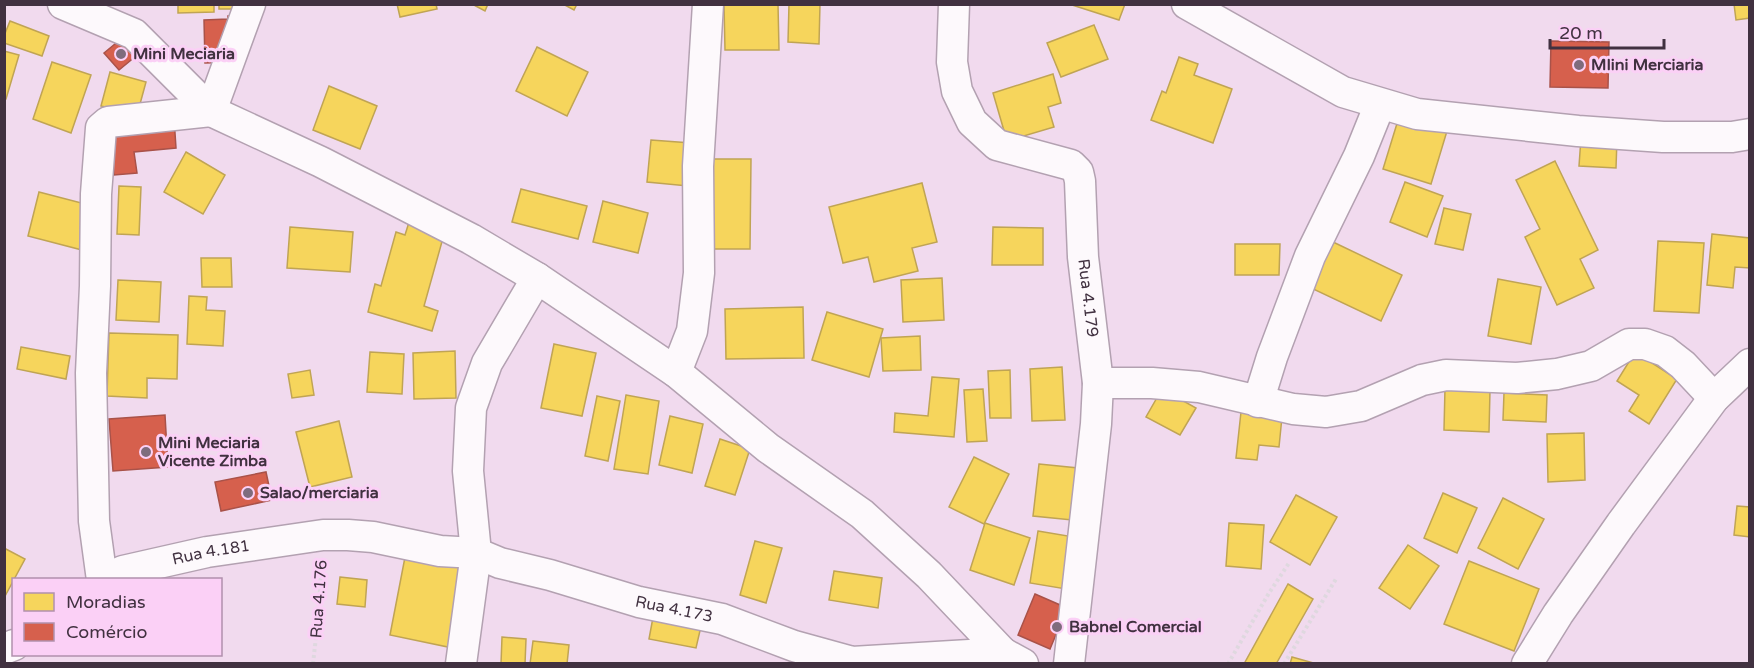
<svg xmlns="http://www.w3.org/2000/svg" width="1754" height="668" font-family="'Varela Round',sans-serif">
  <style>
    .homes { fill: #f6d55c; stroke: #c0a454; stroke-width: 1.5 }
    .shops { fill: #d6604d; stroke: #a95249; stroke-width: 1.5 }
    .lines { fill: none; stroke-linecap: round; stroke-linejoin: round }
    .street-casing { stroke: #b3a1b1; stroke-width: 33 }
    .path { stroke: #dfd8df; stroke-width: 4; stroke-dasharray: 3 3; stroke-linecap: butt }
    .street { stroke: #fdf9fc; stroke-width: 30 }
    .poi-dot { fill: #7f6c7d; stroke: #fbd0f6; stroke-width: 2 }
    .labels { text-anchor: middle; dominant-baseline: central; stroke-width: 6; stroke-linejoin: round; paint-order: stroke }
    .poi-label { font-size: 16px; font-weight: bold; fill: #413140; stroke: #fbd0f6; text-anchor: start }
    .street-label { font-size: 16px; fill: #413140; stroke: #fbd0f6 }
  </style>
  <rect width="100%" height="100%" fill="#f1daee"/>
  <!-- homes -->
  <g class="homes">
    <polygon points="178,4 214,4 214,12 178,13"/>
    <rect x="219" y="4" width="23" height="5"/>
    <polygon points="397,4 436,4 437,9 400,17"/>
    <polygon points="472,4 488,4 485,11"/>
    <polygon points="563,4 577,4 574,10"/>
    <polygon points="724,4 778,4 779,50 725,50"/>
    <polygon points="789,4 820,4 819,44 788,42"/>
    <polygon points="1069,4 1125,4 1119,20"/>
    <polygon points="1734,4 1750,4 1750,18 1736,20"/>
    <polygon points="10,21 49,36 42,56 4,43 4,36"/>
    <polygon points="1094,25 1108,59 1061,77 1047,43"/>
    <polygon points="537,47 588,72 567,116 516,91"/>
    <polygon points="4,51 19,55 6,99 4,99"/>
    <polygon points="1179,57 1198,64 1194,75 1232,89 1213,143 1151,120 1162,91 1166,93"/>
    <polygon points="52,62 91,75 71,133 33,119"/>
    <polygon points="110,72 146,82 137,115 101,106"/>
    <polygon points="1053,74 1061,103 1048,107 1054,127 1007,141 993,93"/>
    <polygon points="329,86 377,106 360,149 313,130"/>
    <polygon points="1399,117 1447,131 1431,184 1383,169"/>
    <polygon points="1581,138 1617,139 1616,168 1579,166"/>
    <polygon points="651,140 691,143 688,186 647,182"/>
    <polygon points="186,152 225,175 203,214 164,192"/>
    <polygon points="709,159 751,159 750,249 708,249"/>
    <polygon points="1555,161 1598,250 1580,259 1594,288 1557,305 1525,237 1540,229 1516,180"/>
    <polygon points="1405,182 1443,196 1427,237 1390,222"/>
    <polygon points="922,183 937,242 912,248 918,271 874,282 868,257 843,263 829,207"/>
    <polygon points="119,186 141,187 139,235 117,234"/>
    <polygon points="521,189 587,206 578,239 512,222"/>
    <polygon points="39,192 93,206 82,250 28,236"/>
    <polygon points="603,201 648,213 638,253 593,242"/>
    <polygon points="1444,208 1471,214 1463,250 1435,244"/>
    <polygon points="410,219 430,225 428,234 443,238 424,306 438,311 432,331 368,312 375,284 381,286 396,232 405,235"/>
    <polygon points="290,227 353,232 350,272 287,268"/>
    <polygon points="993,227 1043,228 1043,265 992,265"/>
    <polygon points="1712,234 1750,238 1750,268 1735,267 1733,288 1707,285"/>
    <polygon points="1658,241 1704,243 1699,313 1654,311"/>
    <polygon points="1333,242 1402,275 1381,321 1311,288"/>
    <polygon points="1235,244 1280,244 1279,275 1235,275"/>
    <polygon points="201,258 231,258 232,287 202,287"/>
    <polygon points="942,278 944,320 903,322 901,280"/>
    <polygon points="1498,279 1541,287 1531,344 1488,336"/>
    <polygon points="118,280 161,282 159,322 116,320"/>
    <polygon points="189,296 207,297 206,310 225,311 223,346 187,344"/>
    <polygon points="803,307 804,358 726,359 725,309"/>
    <polygon points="827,312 883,329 869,377 812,360"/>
    <polygon points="109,333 178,335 177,379 147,378 147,398 107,396"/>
    <polygon points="920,336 921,370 883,371 881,338"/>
    <polygon points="554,344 596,353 582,416 541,408"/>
    <polygon points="21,347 70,356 66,379 17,369"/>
    <polygon points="455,351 456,398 414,399 413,353"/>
    <polygon points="370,352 404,354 402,394 367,392"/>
    <polygon points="1635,352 1677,379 1649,424 1629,411 1639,395 1617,381"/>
    <polygon points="1062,367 1065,420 1032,421 1030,369"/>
    <polygon points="310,370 314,395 292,398 288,374"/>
    <polygon points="1010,370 1011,418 990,418 988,371"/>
    <polygon points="932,377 959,379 954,437 894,432 895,413 928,416"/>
    <polygon points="1445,388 1490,390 1489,432 1444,430"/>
    <polygon points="983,389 987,441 967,442 964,390"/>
    <polygon points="1162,389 1196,408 1180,435 1146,417"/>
    <polygon points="1504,393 1547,395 1546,422 1503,420"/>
    <polygon points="626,395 659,401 648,474 614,469"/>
    <polygon points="597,396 620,401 608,461 585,456"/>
    <polygon points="1241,412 1282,417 1279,447 1259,445 1257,460 1236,458"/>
    <polygon points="670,416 703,424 692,473 659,465"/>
    <polygon points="339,421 352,477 310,487 296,432"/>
    <polygon points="1584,433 1585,480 1548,482 1547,434"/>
    <polygon points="720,439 750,449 735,495 705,486"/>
    <polygon points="974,457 1009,474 984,524 949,507"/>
    <polygon points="1039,464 1088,469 1082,521 1033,516"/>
    <polygon points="1443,493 1477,508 1457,553 1424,538"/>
    <polygon points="1296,495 1337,517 1310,565 1270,542"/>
    <polygon points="1503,498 1544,519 1518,569 1478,548"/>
    <polygon points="1737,506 1750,507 1750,537 1734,535"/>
    <polygon points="985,523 1030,538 1014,585 970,570"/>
    <polygon points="1229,523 1264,525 1261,569 1226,566"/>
    <polygon points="1038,531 1080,538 1072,590 1030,583"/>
    <polygon points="755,541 782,548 766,603 740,595"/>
    <polygon points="1408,545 1439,566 1410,609 1379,588"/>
    <polygon points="4,548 25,559 4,598"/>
    <polygon points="406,552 464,564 448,647 390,635"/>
    <polygon points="1469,561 1539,589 1514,651 1444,624"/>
    <polygon points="834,571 882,578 878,608 829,600"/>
    <polygon points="340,577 367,580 365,607 337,604"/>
    <polygon points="1288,584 1313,599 1276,664 1244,664"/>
    <polygon points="654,612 702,622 696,648 649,639"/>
    <polygon points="502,637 526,639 525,664 501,664"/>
    <polygon points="533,641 569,645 567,664 530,664"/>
    <polygon points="1292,657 1317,664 1290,664"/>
  </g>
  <!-- shops -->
  <g class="shops">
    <polygon points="228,16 248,16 238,62 205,63 204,20 228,19"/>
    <polygon points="121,39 136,56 119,70 104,53"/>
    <polygon points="1551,41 1609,42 1608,88 1550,87"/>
    <polygon points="174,118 176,148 134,152 137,173 114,175 109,125"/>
    <polygon points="165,415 168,467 113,471 109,419"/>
    <polygon points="266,472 272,500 221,511 215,482"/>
    <polygon points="1035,594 1067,608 1050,649 1018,635"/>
  </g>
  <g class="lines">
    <!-- street casing -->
    <g class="street-casing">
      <g id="street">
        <polyline points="63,4 134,34 211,111 321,162 471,239 537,278 676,372 768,448 862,514 929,575 1003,653"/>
        <path id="s1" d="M954 4 952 62 957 91 972 122 997 145 1071 165 1078 172 1080 181 1083 257 1098 383 1096 424 1069 664"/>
        <polyline points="1187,4 1343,92 1417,114 1578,131 1663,137 1732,137 1750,134"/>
        <polyline points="211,111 250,4"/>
        <polyline points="676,372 692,331 699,273 698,166 708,4"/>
        <polyline points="1098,383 1152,383 1199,387 1293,409 1326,412 1361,406 1422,380 1446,375 1517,378 1557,374 1591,366 1629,344 1645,344 1665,351 1683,365 1714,398"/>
        <polyline points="1258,402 1272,357 1310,256 1359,156 1380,104"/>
        <polyline points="102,580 94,521 91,373 95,286 96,194 101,128 108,122 211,111"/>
        <path id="s2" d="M103 580 123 571 207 552 323 535H348L373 537 440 551 476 553 500 563 550 575 639 602 722 619 794 646 852 662 1003 653 1023 664"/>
        <polyline points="4,649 14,645"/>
        <polyline points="461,664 476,553 468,471 471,408 487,363 537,278"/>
        <polyline points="1527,664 1558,614 1621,524 1714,398 1750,364"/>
      </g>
    </g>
    <!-- path -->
    <g class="path">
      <polyline points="313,664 319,609 321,569"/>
      <polyline points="1228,664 1269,593 1289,563"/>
      <polyline points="1284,664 1336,579"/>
    </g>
    <!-- street -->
    <use href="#street" class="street"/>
  </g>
  <!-- markers -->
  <g class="poi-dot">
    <circle cx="121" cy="54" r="6"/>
    <circle cx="1579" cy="65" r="6"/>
    <circle cx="146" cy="452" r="6"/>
    <circle cx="248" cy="493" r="6"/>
    <circle cx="1057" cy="627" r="6"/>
  </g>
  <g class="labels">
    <!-- poi labels -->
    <g class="poi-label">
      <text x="133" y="54">Mini Meciaria</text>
      <text x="1591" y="65">MIini Merciaria</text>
      <text x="158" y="443">Mini Meciaria<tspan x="158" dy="18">Vicente Zimba</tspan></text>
      <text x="260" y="493">Salao/merciaria</text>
      <text x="1069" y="627">Babnel Comercial</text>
    </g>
    <!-- street labels -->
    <g class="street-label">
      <text stroke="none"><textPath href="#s1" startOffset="369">Rua 4.179</textPath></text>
      <text stroke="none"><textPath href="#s2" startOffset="112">Rua 4.181</textPath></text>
      <text transform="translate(319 599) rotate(-86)">Rua 4.176</text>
      <text stroke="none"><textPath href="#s2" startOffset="586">Rua 4.173</textPath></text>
    </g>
  </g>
  <!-- border -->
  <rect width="1754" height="668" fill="none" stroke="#413140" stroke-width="12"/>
  <!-- legend -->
  <rect x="12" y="578" width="210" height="78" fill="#fbd0f6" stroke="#b190ad" stroke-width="1.5"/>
  <rect x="24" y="593" width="30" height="18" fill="#f6d55c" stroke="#b190ad" stroke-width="1.5"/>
  <text x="66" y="608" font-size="18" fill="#413140">Moradias</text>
  <rect x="24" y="623" width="30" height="18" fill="#d6604d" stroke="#b190ad" stroke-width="1.5"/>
  <text x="66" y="638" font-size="18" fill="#413140">Comércio</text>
  <!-- scale -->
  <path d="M1550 39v9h114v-9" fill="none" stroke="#413140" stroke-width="3"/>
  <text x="1559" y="39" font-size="18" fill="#413140" stroke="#fbd0f6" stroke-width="4.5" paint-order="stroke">20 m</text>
</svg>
